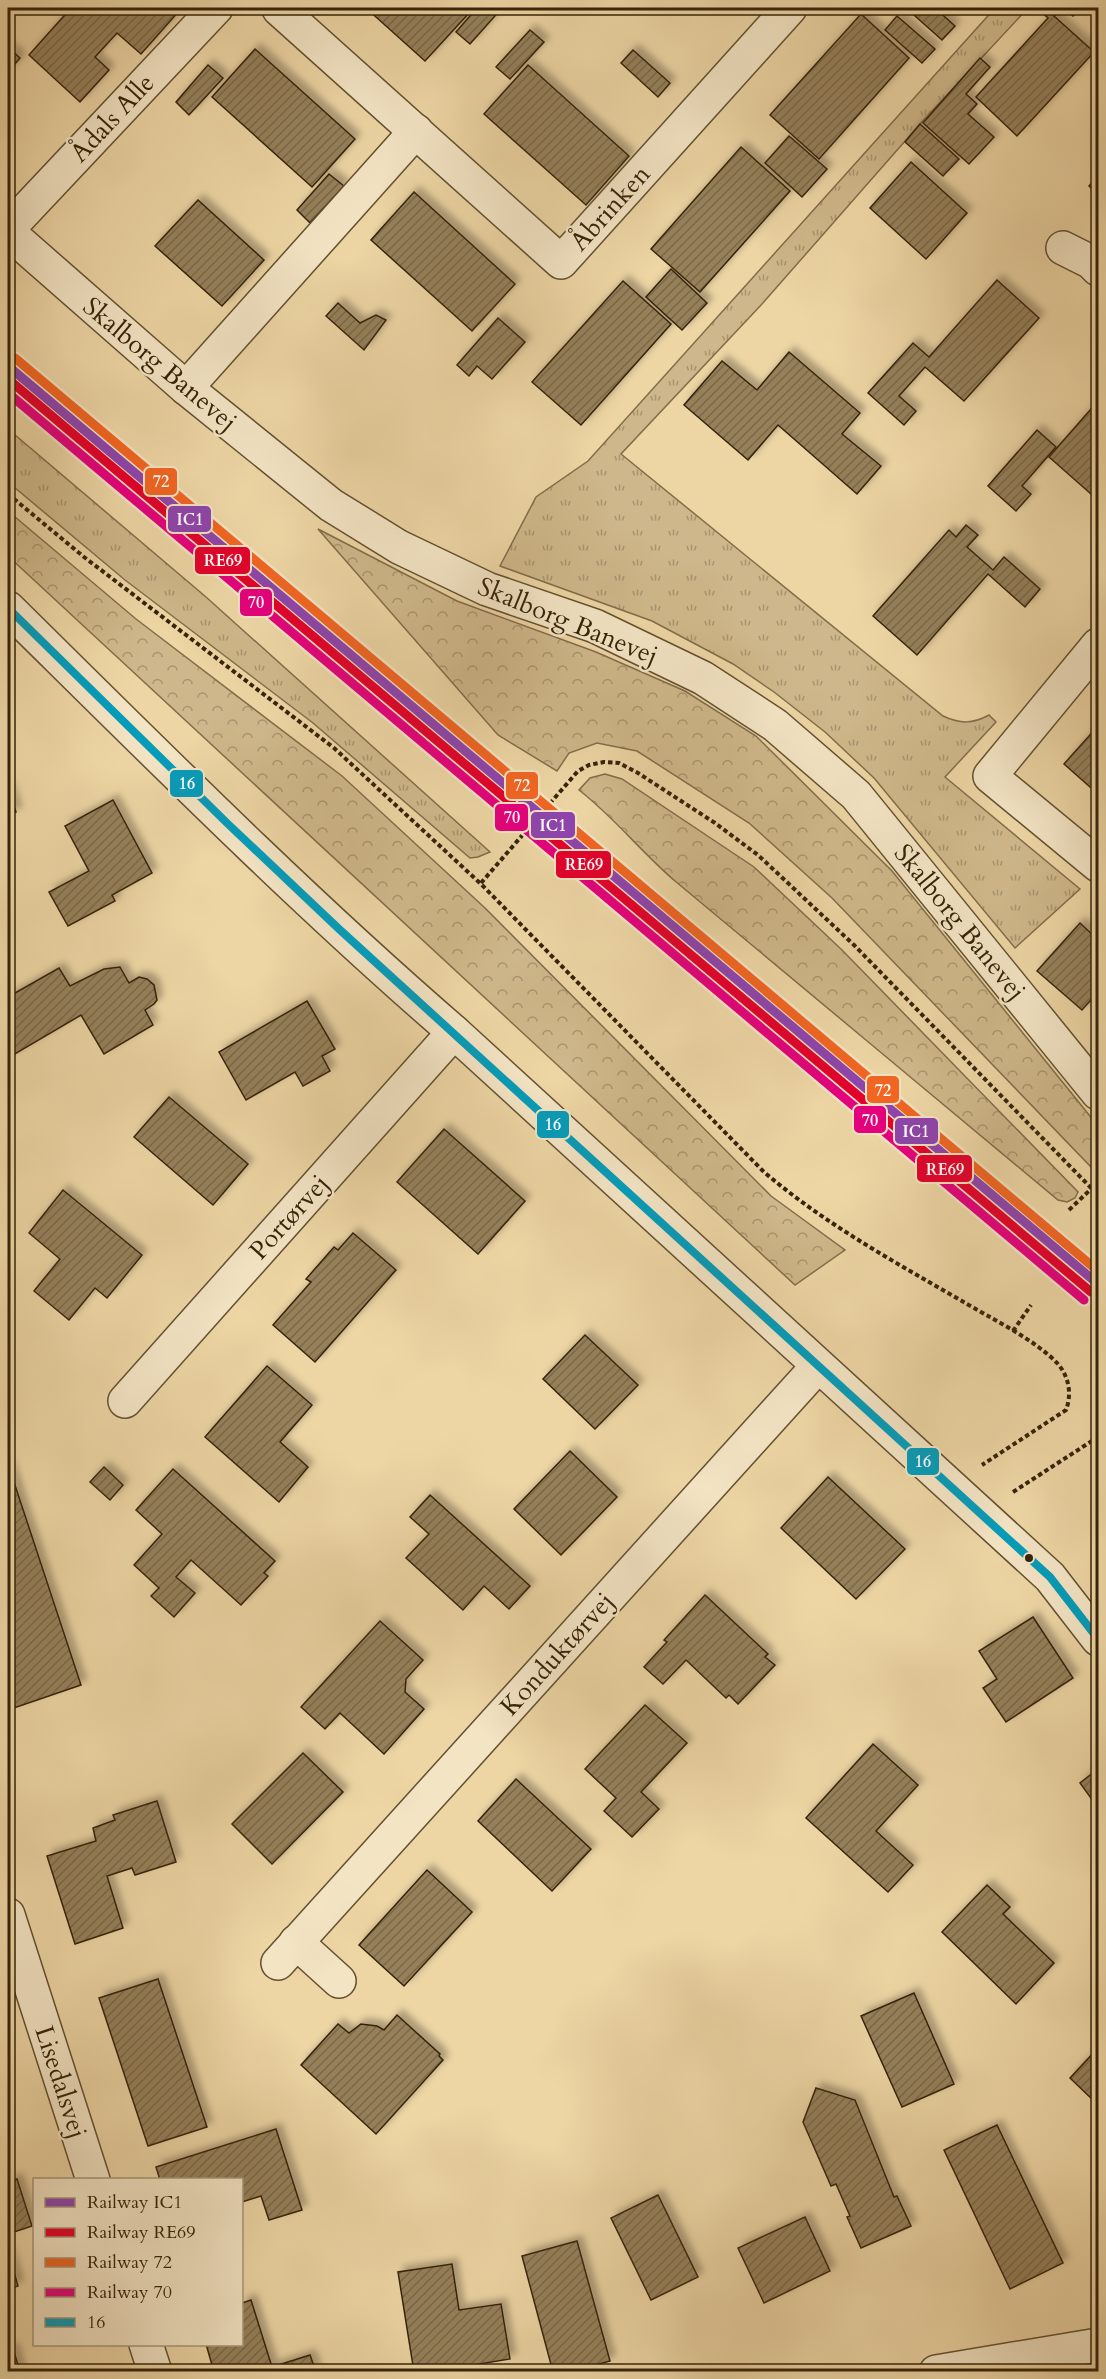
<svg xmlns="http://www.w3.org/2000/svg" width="1106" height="2379" font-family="Cardo,serif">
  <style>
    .grass { fill: url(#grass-tufts); stroke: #826d4a; stroke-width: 1.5 }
    .forest { fill: url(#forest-crowns); stroke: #826d4a; stroke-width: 1.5 }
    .building { fill: url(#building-hatch); stroke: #352309; stroke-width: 1.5; filter: url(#shadow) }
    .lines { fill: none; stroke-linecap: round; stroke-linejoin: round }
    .minor-casing { stroke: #635030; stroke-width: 36 }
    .path { stroke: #352309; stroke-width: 4; stroke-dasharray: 4.5 3; stroke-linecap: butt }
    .minor { stroke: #f3e4c4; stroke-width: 33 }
    .bus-1-casing { stroke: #f3e4c4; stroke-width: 12 }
    .bus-1 { stroke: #059cba; stroke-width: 8 }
    .rail-1-casing { stroke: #f3e4c4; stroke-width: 14 }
    .rail-2-casing { stroke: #f3e4c4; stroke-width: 14 }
    .rail-3-casing { stroke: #f3e4c4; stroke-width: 14 }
    .rail-4-casing { stroke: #f3e4c4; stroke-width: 14 }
    .rail-1 { stroke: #8e44ad; stroke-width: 9 }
    .rail-2 { stroke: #e4002b; stroke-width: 9 }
    .rail-3 { stroke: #f26522; stroke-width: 9 }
    .rail-4 { stroke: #e5007d; stroke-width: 9 }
    .bus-dot { fill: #352309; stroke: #f3e4c4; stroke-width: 2 }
    .labels { text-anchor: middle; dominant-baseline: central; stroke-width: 5; stroke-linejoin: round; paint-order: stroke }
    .street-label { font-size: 26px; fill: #352309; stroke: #f3e4c4 }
    .line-badge { stroke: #f3e4c4; stroke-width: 2 }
    .badge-label { font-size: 16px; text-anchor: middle; font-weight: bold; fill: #fff }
  </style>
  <defs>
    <pattern id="grass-tufts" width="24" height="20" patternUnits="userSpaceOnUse" patternTransform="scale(1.5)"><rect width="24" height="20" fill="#ceb78a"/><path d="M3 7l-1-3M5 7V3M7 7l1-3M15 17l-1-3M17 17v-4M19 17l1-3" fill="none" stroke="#a8946f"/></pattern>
    <pattern id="forest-crowns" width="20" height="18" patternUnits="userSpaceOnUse" patternTransform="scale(1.5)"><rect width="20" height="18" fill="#ceb78a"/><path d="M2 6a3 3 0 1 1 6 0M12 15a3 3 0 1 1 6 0" fill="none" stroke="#a8946f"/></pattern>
    <pattern id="building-hatch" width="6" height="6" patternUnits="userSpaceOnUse" patternTransform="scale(1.5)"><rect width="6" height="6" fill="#95805a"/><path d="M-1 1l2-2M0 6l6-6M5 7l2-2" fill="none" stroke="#7a6849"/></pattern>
    <filter id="shadow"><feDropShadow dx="5.5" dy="-5.5" stdDeviation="3" flood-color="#0004"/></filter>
  </defs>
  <rect width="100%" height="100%" fill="#edd5a4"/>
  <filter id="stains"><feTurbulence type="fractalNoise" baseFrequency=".00333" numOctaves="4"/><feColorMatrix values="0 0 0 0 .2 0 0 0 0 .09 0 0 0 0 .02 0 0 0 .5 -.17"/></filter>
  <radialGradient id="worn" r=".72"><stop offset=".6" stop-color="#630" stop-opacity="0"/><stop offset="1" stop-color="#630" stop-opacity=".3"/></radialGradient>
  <!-- grass -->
  <g class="grass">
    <path d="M995 8H1028L920 124 762 304 621 454 943 716C960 724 973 724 989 715L996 722 945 777 1080 889 1015 948 874 778 825 732 774 692 733 664 652 621 500 566 536 497 588 461Z"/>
    <polygon points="8,429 206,597 490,852 478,857 470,858 313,723 125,580 8,482"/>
  </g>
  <!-- forest -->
  <g class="forest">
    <polygon points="8,511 136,619 342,776 485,908 771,1196 845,1250 795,1285 8,556"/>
    <polygon points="318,529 457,601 596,652 685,691 756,736 892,871 1098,1126 1098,1164 1091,1167 832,898 749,823 637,751 597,743 569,753 557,771 498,735"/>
    <path d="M605 774 622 779 754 867 842 950 1078 1192 1075 1198 1067 1202 1058 1200C931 1093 802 988 675 881 641 852 614 817 579 790L590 778Z"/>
  </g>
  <!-- building -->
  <g class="building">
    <polygon points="71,8 177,8 180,10 141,54 117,33 95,57 109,70 80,102 29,55"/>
    <polygon points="366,8 463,8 469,13 425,61"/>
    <polygon points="477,8 502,8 470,44 456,32"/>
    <polygon points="906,8 935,8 955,26 942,40"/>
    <polygon points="1037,8 1062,8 1054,16 1094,52 1017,136 976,97 1048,18"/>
    <polygon points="1064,8 1081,8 1073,16"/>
    <polygon points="861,14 909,58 819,159 770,115"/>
    <polygon points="897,16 935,49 922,63 885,30"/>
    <polygon points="530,30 544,42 510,79 496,67"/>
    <polygon points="8,47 20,58 8,72"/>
    <polygon points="255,49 355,139 312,187 212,97"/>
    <polygon points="633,50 670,83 658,97 621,63"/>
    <polygon points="980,58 990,67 966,94 977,104 968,114 994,137 969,164 923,123"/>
    <polygon points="208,65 223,78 189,115 176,102"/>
    <polygon points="528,65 629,156 586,205 484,114"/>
    <polygon points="920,124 959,159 943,176 905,142"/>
    <polygon points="789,136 827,169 802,197 765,163"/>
    <polygon points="741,147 790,191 700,292 651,249"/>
    <polygon points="911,162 967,213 926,259 870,208"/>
    <polygon points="329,174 344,186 310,223 297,210"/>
    <polygon points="1098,176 1098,195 1089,186"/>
    <polygon points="414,192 515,284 472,331 371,240"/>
    <polygon points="198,200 264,260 222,306 155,246"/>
    <polygon points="671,269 707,303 682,330 646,297"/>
    <polygon points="997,280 1039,318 964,401 925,367 899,396 916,411 904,425 868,393 913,343 929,357"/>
    <polygon points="623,281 671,324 581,425 532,382"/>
    <polygon points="338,303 360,323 376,315 386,320 364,350 326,316"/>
    <polygon points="498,318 525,342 492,379 477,366 469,376 457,365"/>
    <polygon points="789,352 860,413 842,434 881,466 857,494 778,425 748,460 684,405 722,361 757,390"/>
    <polygon points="1098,401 1098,486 1091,494 1049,457"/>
    <polygon points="1037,430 1056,447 1022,486 1031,494 1016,511 988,486"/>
    <polygon points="966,525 978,535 967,547 993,570 1004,557 1040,589 1025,607 988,574 917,655 873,616 949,530 956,537"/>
    <polygon points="1098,726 1098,794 1064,764"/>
    <polygon points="8,786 16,812 8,815"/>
    <polygon points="113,800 152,873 112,895 115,901 68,926 49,892 89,871 65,826"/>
    <polygon points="1080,923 1098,940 1098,992 1082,1010 1037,971"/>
    <polygon points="120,967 129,983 139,977 147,979 154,985 157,1000 154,1004 145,1010 153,1025 104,1054 81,1015 8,1058 8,997 59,968 70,986 104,969"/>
    <polygon points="307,1001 335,1049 322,1056 330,1071 303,1086 295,1072 246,1100 219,1052"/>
    <polygon points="169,1097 248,1164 213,1205 134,1137"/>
    <polygon points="444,1129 525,1201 478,1254 397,1182"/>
    <polygon points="63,1190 142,1255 107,1298 95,1288 69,1320 34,1291 60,1259 29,1233"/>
    <polygon points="353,1233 396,1270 315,1362 273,1325 311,1282 306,1279 334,1247 338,1250"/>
    <polygon points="585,1335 638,1385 595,1429 543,1379"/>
    <polygon points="267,1366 312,1405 280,1442 308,1467 279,1502 205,1437"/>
    <polygon points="570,1451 617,1497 561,1555 514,1509"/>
    <polygon points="8,1464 81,1685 8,1710"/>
    <polygon points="104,1467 123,1485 110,1500 90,1482"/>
    <polygon points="173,1469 275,1561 264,1573 268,1576 241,1605 191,1560 176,1577 195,1593 174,1617 151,1596 159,1588 134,1565 162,1534 136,1510"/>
    <polygon points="828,1477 905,1549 856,1599 781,1528"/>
    <polygon points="430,1495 530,1586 509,1609 484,1586 463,1610 406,1558 429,1534 410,1517"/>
    <polygon points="705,1595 768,1654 765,1657 775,1665 738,1704 729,1695 726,1698 686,1660 663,1684 644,1667 667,1642 664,1640"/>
    <polygon points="1033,1617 1073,1678 1006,1722 983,1688 997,1679 979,1651"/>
    <polygon points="380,1621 423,1660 406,1679 405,1692 424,1709 384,1754 340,1713 325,1729 301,1707"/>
    <polygon points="645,1705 687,1743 641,1792 659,1809 632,1837 604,1811 616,1798 585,1769"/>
    <polygon points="873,1744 918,1785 876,1831 913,1865 888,1892 806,1818"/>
    <polygon points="303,1753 343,1792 272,1864 232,1824"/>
    <polygon points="1098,1769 1098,1808 1080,1783"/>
    <polygon points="516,1779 591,1849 552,1891 478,1821"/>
    <polygon points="157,1801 176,1862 135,1875 132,1868 107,1876 123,1928 75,1944 47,1856 96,1841 93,1828 115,1820 113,1815"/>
    <polygon points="427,1870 472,1912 404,1986 359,1945"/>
    <polygon points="987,1885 1010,1907 1003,1914 1054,1963 1016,2004 942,1932"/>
    <polygon points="158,1979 207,2127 148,2146 99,1998"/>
    <polygon points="914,1993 954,2084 902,2107 861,2016"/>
    <polygon points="397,2015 440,2054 439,2056 443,2060 376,2134 301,2065 338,2024 349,2033 361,2024 377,2026 384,2030"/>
    <polygon points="1098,2048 1098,2099 1095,2102 1070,2078"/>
    <polygon points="816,2088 855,2100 894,2197 897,2196 911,2226 861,2248 847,2217 850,2216 836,2184 831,2186 803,2122"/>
    <polygon points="997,2125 1063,2263 1010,2289 944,2150"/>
    <polygon points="276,2129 302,2210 269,2220 261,2196 242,2202 242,2180 160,2180 156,2167"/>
    <polygon points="17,2179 32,2226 8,2234 8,2182"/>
    <polygon points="658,2195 698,2277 651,2300 611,2218"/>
    <polygon points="805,2217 830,2271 764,2303 738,2248"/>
    <polygon points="577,2241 610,2361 570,2372 553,2372 522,2256"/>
    <polygon points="8,2251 18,2286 8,2289"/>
    <polygon points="452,2264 459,2310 501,2304 510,2359 431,2372 414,2372 398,2272"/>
    <polygon points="251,2300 272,2367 310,2355 316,2372 214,2372 206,2344 242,2344 242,2303"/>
    <polygon points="13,2348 20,2372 8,2372 8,2349"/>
  </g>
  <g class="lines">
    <!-- minor casing -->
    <g class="minor-casing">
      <g id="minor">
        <polyline points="279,9 561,262 790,8"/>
        <polyline points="8,229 216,8"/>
        <polyline points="8,232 186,388 331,505 399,547 487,589 595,626 703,678 775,725 856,795 1098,1093"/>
        <polyline points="1063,248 1091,262 1098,269"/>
        <polyline points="186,388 416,131"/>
        <path d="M8 608C154 752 299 898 454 1032L1050 1577 1098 1639"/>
        <polyline points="1098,645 990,776 1098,865"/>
        <polyline points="125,1401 454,1032"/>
        <polyline points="8,1915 93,2180"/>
        <polyline points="296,1942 339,1981"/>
        <polyline points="278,1963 818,1366"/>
        <polyline points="146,2344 155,2372"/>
        <polyline points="936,2372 1098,2345"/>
      </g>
    </g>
    <!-- path -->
    <g class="path">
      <path d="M8 494 84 557 334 748 481 884 764 1172C825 1224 893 1261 962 1301 990 1318 1036 1340 1058 1364 1069 1377 1072 1394 1066 1410L982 1465"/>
      <polyline points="481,883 578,771 589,765 604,762 619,763 638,773 715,823 758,855 854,945 1098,1195"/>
      <polyline points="1069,1210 1092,1188"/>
      <polyline points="1013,1331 1031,1305"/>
      <polyline points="1013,1492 1098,1437"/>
    </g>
    <!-- minor -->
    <use href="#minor" class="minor"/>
    <!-- bus-1 casing -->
    <g class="bus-1-casing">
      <polyline id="bus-1" points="8,608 228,824 339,929 1050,1577 1098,1639"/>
    </g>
    <!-- bus-1 -->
    <use href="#bus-1" class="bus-1"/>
    <!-- rail-1 casing -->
    <g class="rail-1-casing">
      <polyline id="rail-1" points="8,366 1098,1284"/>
    </g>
    <!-- rail-2 casing -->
    <g class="rail-2-casing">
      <polyline id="rail-2" points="8,379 1091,1292"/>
    </g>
    <!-- rail-3 casing -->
    <g class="rail-3-casing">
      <polyline id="rail-3" points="15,358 1098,1271"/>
    </g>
    <!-- rail-4 casing -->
    <g class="rail-4-casing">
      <polyline id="rail-4" points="8,393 1084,1300"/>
    </g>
    <!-- rail-1 -->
    <use href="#rail-1" class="rail-1"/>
    <!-- rail-2 -->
    <use href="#rail-2" class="rail-2"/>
    <!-- rail-3 -->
    <use href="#rail-3" class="rail-3"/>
    <!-- rail-4 -->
    <use href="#rail-4" class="rail-4"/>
  </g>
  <!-- markers -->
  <circle class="bus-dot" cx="1029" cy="1558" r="5"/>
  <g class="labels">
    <!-- street labels -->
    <g class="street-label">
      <text transform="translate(112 118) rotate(-47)">Ådals Alle</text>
      <text transform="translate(610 208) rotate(-48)">Åbrinken</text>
      <text transform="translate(160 364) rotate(40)">Skalborg Banevej</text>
      <text transform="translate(568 621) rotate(22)">Skalborg Banevej</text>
      <text transform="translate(960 922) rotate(51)">Skalborg Banevej</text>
      <text transform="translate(289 1217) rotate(-48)">Portørvej</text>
      <text transform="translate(557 1654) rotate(-48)">Konduktørvej</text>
      <text transform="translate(61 2082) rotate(72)">Lisedalsvej</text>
    </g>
  </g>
  <g class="line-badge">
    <rect x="144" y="467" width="34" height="29" rx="6" fill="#f26522"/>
    <rect x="167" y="505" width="45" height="28" rx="6" fill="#8e44ad"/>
    <rect x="194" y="546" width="57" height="29" rx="6" fill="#e4002b"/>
    <rect x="239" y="588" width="34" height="29" rx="6" fill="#e5007d"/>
    <rect x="169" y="769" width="35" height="29" rx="6" fill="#059cba"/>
    <rect x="505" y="771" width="34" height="29" rx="6" fill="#f26522"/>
    <rect x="494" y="803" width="35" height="29" rx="6" fill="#e5007d"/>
    <rect x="530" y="811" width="46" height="28" rx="6" fill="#8e44ad"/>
    <rect x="555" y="850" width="57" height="29" rx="6" fill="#e4002b"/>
    <rect x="866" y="1075" width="34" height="29" rx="6" fill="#f26522"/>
    <rect x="853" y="1105" width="34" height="29" rx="6" fill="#e5007d"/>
    <rect x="536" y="1110" width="34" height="29" rx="6" fill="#059cba"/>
    <rect x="894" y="1117" width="45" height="28" rx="6" fill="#8e44ad"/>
    <rect x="916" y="1154" width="57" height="29" rx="6" fill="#e4002b"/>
    <rect x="906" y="1447" width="34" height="29" rx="6" fill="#059cba"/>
  </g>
  <g class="badge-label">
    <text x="161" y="487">72</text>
    <text x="190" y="525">IC1</text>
    <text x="223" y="566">RE69</text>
    <text x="256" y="608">70</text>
    <text x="187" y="789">16</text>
    <text x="522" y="791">72</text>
    <text x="512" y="823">70</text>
    <text x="553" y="831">IC1</text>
    <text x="584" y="870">RE69</text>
    <text x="883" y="1096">72</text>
    <text x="870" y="1126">70</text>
    <text x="553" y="1130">16</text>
    <text x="916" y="1137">IC1</text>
    <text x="945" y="1175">RE69</text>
    <text x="923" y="1467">16</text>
  </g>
  <!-- margin -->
  <rect width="1106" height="2379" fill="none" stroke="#edd5a4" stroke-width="30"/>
  <rect x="9" y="9" width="1088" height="2361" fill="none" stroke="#352309" stroke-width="3"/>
  <rect x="15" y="15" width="1076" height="2349" fill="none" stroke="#352309" stroke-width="1.5"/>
  <!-- legend -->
  <rect x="33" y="2178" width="210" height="168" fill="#f3e4c4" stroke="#a79779" stroke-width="1.5"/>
  <rect x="45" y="2198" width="30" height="9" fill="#8e44ad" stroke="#a79779" stroke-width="1.5"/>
  <text x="87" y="2208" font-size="18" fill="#352309">Railway IC1</text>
  <rect x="45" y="2228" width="30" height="9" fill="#e4002b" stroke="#a79779" stroke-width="1.5"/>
  <text x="87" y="2238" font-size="18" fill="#352309">Railway RE69</text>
  <rect x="45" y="2258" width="30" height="9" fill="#f26522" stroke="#a79779" stroke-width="1.5"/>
  <text x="87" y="2268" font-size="18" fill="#352309">Railway 72</text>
  <rect x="45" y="2288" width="30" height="9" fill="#e5007d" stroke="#a79779" stroke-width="1.5"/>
  <text x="87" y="2298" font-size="18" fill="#352309">Railway 70</text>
  <rect x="45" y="2318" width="30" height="9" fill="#059cba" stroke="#a79779" stroke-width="1.5"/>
  <text x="87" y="2328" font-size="18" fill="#352309">16</text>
  <rect width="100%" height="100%" filter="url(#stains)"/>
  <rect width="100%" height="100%" fill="url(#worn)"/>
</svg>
